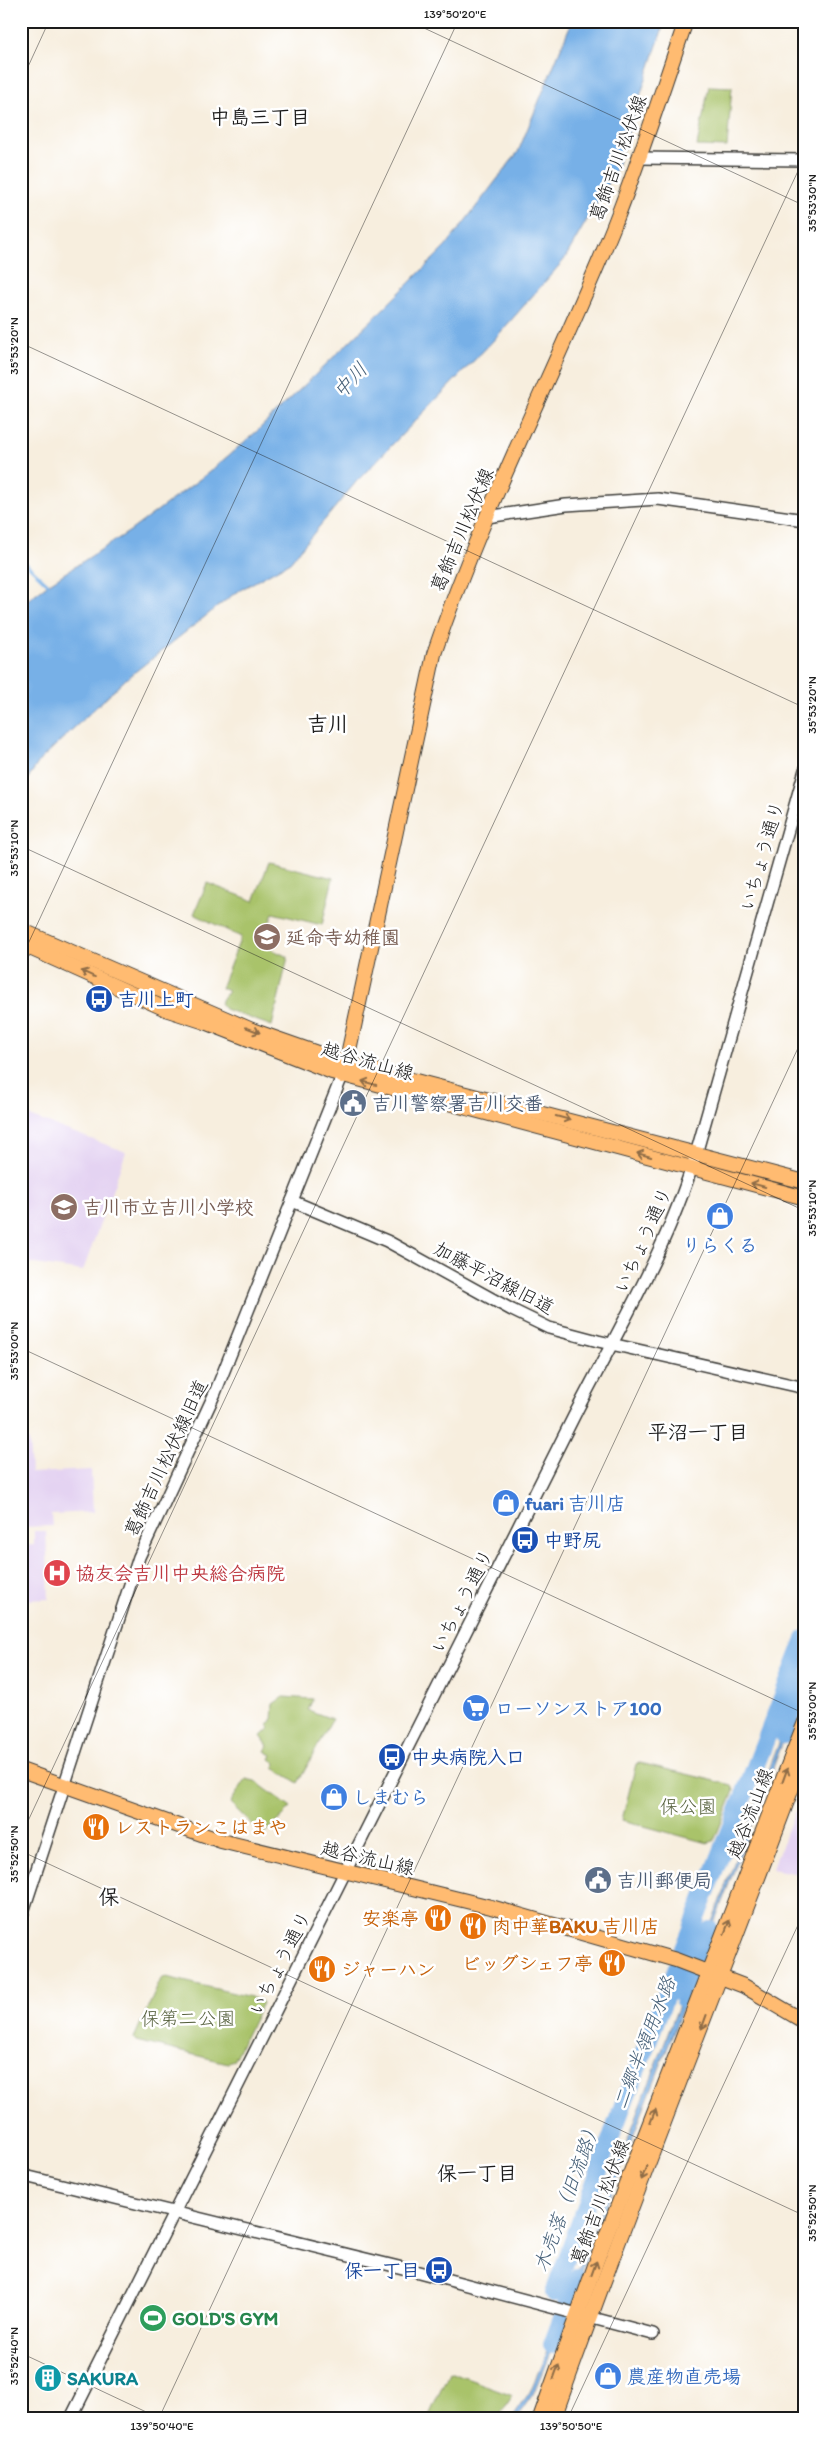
<svg xmlns="http://www.w3.org/2000/svg" width="826" height="2439" font-family="Itim,'Klee One',sans-serif">
  <style>
    .built { fill: #e4d3f2 }
    .green { fill: #a9c36a; stroke: #627043 }
    .water { fill: #77b0e7; stroke: #4a6682 }
    .lines { fill: none; stroke-linecap: round; stroke-linejoin: round }
    .stream { stroke: #77b0e7; stroke-width: 3 }
    .river { stroke: #77b0e7; stroke-width: 18 }
    .tertiary-casing { stroke: #3d3c39; stroke-width: 14 }
    .primary-casing { stroke: #3d3c39; stroke-width: 16 }
    .tertiary { stroke: #fff; stroke-width: 11 }
    .primary { stroke: #ffbb71; stroke-width: 14 }
    .oneway { stroke: #8e6c46 }
    .ticks { fill: none; stroke: #1c1c1c; stroke-width: 1; stroke-opacity: 0.45 }
    .labels { text-anchor: middle; dominant-baseline: central; stroke-width: 5; stroke-linejoin: round; paint-order: stroke }
    .street-label { font-size: 19px; fill: #1c1c1c; stroke: #fff }
    .education-label { font-size: 19px; font-weight: bold; fill: #785e54; stroke: #fff; text-anchor: start }
    .transit-label { font-size: 19px; font-weight: bold; fill: #164399; stroke: #fff; text-anchor: start }
    .service-label { font-size: 19px; font-weight: bold; fill: #4e5e75; stroke: #fff; text-anchor: start }
    .shop-label { font-size: 19px; font-weight: bold; fill: #366cbe; stroke: #fff; text-anchor: start }
    .health-label { font-size: 19px; font-weight: bold; fill: #be3a42; stroke: #fff; text-anchor: start }
    .park-label { font-size: 19px; fill: #545f3b; stroke: #fff }
    .food-label { font-size: 19px; font-weight: bold; fill: #c56008; stroke: #fff; text-anchor: start }
    .leisure-label { font-size: 19px; font-weight: bold; fill: #27864d; stroke: #fff; text-anchor: start }
    .culture-label { font-size: 19px; font-weight: bold; fill: #0d838f; stroke: #fff; text-anchor: start }
    .neighbourhood-label { font-size: 20px; font-weight: bold; fill: #1c1c1c; stroke: #fff }
    .water-label { font-size: 20px; font-style: italic; fill: #455f77; stroke: #fff }
    .quarter-label { font-size: 21px; font-weight: bold; fill: #1c1c1c; stroke: #fff }
    .neatline { fill: none; stroke: #1c1c1c; stroke-width: 2 }
    .ticks-label { font-size: 12px; text-anchor: middle; fill: #1c1c1c }
  </style>
  <rect width="100%" height="100%" fill="#fff"/>
  <filter id="ink" filterUnits="userSpaceOnUse"><feTurbulence type="fractalNoise" baseFrequency=".02" numOctaves="2"/><feDisplacementMap in="SourceGraphic" scale="10" xChannelSelector="R" yChannelSelector="G"/><feConvolveMatrix kernelMatrix="1 2 1 2 8 2 1 2 1" color-interpolation-filters="sRGB"/></filter>
  <filter id="wash" filterUnits="userSpaceOnUse"><feTurbulence type="fractalNoise" baseFrequency=".0096" numOctaves="4" result="noise"/><feDisplacementMap in="SourceGraphic" scale="20" xChannelSelector="R" yChannelSelector="G"/><feGaussianBlur stdDeviation="1.12" result="paint"/><feColorMatrix in="noise" values="0 0 0 0 0 0 0 0 0 0 0 0 0 0 0 0 0 1.4 0 .05"/><feComposite in="paint" operator="in"/></filter>
  <g filter="url(#wash)">
    <rect width="100%" height="100%" fill="#f7eede"/>
    <!-- built -->
    <g class="built">
      <polygon points="21,1113 126,1152 83,1271 21,1262"/>
      <polygon points="21,1440 29,1440 31,1473 91,1470 93,1512 51,1514 52,1526 21,1527"/>
      <polygon points="34,1531 46,1531 49,1599 25,1600 24,1570 21,1570 21,1546 34,1545"/>
      <polygon points="795,1811 805,1814 805,1875 772,1869"/>
    </g>
    <!-- green -->
    <g class="green">
      <polygon points="709,86 732,87 727,147 697,146"/>
      <polygon points="269,862 333,878 322,925 273,913 262,945 288,957 272,1026 225,1009 220,1003 228,991 221,988 241,937 194,914 207,883 254,901"/>
      <polygon points="283,1697 313,1699 308,1710 332,1719 298,1783 274,1768 276,1763 270,1759 272,1755 265,1751 268,1746 261,1736 270,1728 268,1724 272,1721 273,1704"/>
      <polygon points="640,1763 732,1785 734,1791 714,1841 707,1843 622,1820 636,1764"/>
      <polygon points="246,1779 255,1781 291,1808 263,1835 230,1803"/>
      <polygon points="166,1977 259,1999 262,2003 233,2061 228,2063 136,2041 134,2038 161,1979"/>
      <polygon points="449,2372 513,2395 498,2418 428,2418"/>
    </g>
    <!-- water -->
    <g class="water">
      <polygon points="572,21 665,21 616,169 564,260 492,342 356,482 290,562 235,593 126,679 40,760 21,789 21,605 51,582 130,531 208,473 256,432 376,316 446,246 518,152"/>
      <polygon points="790,1714 793,1715 703,1952 701,1951"/>
      <polygon points="690,1976 694,1978 570,2300 567,2299"/>
      <polygon points="559,2323 562,2324 533,2394 516,2418 512,2418 530,2392"/>
    </g>
    <g class="lines">
      <!-- stream -->
      <polyline class="stream" points="21,559 50,586"/>
      <!-- river -->
      <g class="river">
        <polyline points="784,1735 805,1680"/>
        <polyline points="683,1999 710,1930"/>
        <polyline points="554,2293 623,2105 805,1639"/>
        <polyline points="552,2345 577,2278"/>
      </g>
    </g>
  </g>
  <g filter="url(#ink)">
    <g class="lines">
      <!-- tertiary casing -->
      <g class="tertiary-casing">
        <g id="tertiary">
          <polyline points="638,158 805,160"/>
          <polyline points="487,517 566,505 658,499 805,520"/>
          <polyline points="292,1201 387,1241 512,1310 549,1328 598,1341 805,1388"/>
          <polyline points="21,1918 139,1557 215,1393 342,1076"/>
          <polyline points="21,2175 415,2271 653,2334"/>
          <path d="M71 2418 576 1412C620 1327 668 1246 696 1154L805 770"/>
        </g>
      </g>
      <!-- primary casing -->
      <g class="primary-casing">
        <g id="primary">
          <polyline points="21,930 252,1030 346,1063 805,1182"/>
          <polyline points="21,944 168,1010 208,1023 332,1072 805,1198"/>
          <path d="M342 1076 349 1050 434 654C483 508 555 371 613 228 640 160 662 90 686 21"/>
          <polyline points="21,1770 221,1841 491,1907 676,1960 744,1986 805,2022"/>
          <polyline points="540,2418 598,2257 805,1722"/>
          <path d="M554 2418C633 2194 723 1975 805 1753"/>
        </g>
      </g>
      <!-- tertiary -->
      <use href="#tertiary" class="tertiary"/>
      <!-- primary -->
      <use href="#primary" class="primary"/>
    </g>
    <!-- one-way arrows -->
    <defs><path id="oneway-shaft" d="M-6 0H5M1.5-3L5.5 0L1.5 3" fill="none" stroke-width="1.6" stroke-linecap="round" stroke-linejoin="round" transform="scale(1.25)"/></defs>
    <g class="oneway">
      <use href="#oneway-shaft" transform="translate(88 974) rotate(-156)"/>
      <use href="#oneway-shaft" transform="translate(253 1030) rotate(21)"/>
      <use href="#oneway-shaft" transform="translate(369 1083) rotate(-165)"/>
      <use href="#oneway-shaft" transform="translate(563 1118) rotate(15)"/>
      <use href="#oneway-shaft" transform="translate(644 1155) rotate(-165)"/>
      <use href="#oneway-shaft" transform="translate(758 1185) rotate(-165)"/>
      <use href="#oneway-shaft" transform="translate(785 1775) rotate(-70)"/>
      <use href="#oneway-shaft" transform="translate(727 1927) rotate(-69)"/>
      <use href="#oneway-shaft" transform="translate(704 2022) rotate(110)"/>
      <use href="#oneway-shaft" transform="translate(653 2116) rotate(-69)"/>
      <use href="#oneway-shaft" transform="translate(644 2173) rotate(110)"/>
      <use href="#oneway-shaft" transform="translate(594 2268) rotate(-70)"/>
      <use href="#oneway-shaft" transform="translate(556 2372) rotate(-70)"/>
    </g>
  </g>
  <!-- ticks -->
  <path class="ticks" d="M409 21 805 206M21 82 49 21M21 343 805 708M21 846 805 1211M21 959 458 21M21 1348 805 1714M21 1836 805 156M21 1851 805 2216M21 2353 159 2418M159 2418 805 1033M568 2418 805 1910"/>
  <!-- icons -->
  <defs>
    <g id="school-disc" transform="scale(1.4375)"><circle r="9.5" fill="#8d6e63" stroke="#fff"/><path d="M0-5L7-2L0 1L-7-2ZM-4 1L0 2.5L4 1V4Q0 6-4 4Z" fill="#fff"/></g>
    <g id="bus-disc" transform="scale(1.4375)"><circle r="9.5" fill="#1a4fb4" stroke="#fff"/><path d="M-5-6H5V4H4V6H2V4H-2V6H-4V4H-5ZM-3.5-4V0h7V-4ZM-3.5 1.2v1.5H-2V1.2ZM2 1.2v1.5H3.5V1.2Z" fill="#fff"/></g>
    <g id="civic-disc" transform="scale(1.4375)"><circle r="9.5" fill="#5c6f8a" stroke="#fff"/><path d="M-.6-6.5H3V-4.5H.6V-3L4-1V1h2V6H-6V1h2V-1L-.6-3ZM-1.2 2.5V6h2.4V2.5Z" fill="#fff"/></g>
    <g id="shop-disc" transform="scale(1.4375)"><circle r="9.5" fill="#3f7fe0" stroke="#fff"/><path d="M-5-2.5h2.3a2.7 3.5 0 0 1 5.4 0H5L5.5 6h-11ZM-1.5-2.5h3a1.5 2.3 0 0 0-3 0Z" fill="#fff"/></g>
    <g id="hospital-disc" transform="scale(1.4375)"><circle r="9.5" fill="#e0444e" stroke="#fff"/><path d="M-5-5h3v3.5h4V-5h3V5h-3V1.5h-4V5h-3Z" fill="#fff"/></g>
    <g id="supermarket-disc" transform="scale(1.4375)"><circle r="9.5" fill="#3f7fe0" stroke="#fff"/><path d="M-6-5.5h2.5l.6 2H6L4.5 2H-2.5L-4.4-4H-6ZM-1.5 3.2a1.3 1.3 0 1 0 .1 0ZM3 3.2a1.3 1.3 0 1 0 .1 0Z" fill="#fff"/></g>
    <g id="restaurant-disc" transform="scale(1.4375)"><circle r="9.5" fill="#e8710a" stroke="#fff"/><path d="M-5-6h1v4h1v-4h1v4h1v-4h1v5L-1.5 .5V6h-2V.5L-5-1ZM5-6V6H3V1.5H1.5Q1.5-4 5-6Z" fill="#fff"/></g>
    <g id="stadium-disc" transform="scale(1.4375)"><circle r="9.5" fill="#2e9e5b" stroke="#fff"/><path d="M0-5a6.5 5 0 1 0 0 10a6.5 5 0 1 0 0-10ZM-3.5-1.8h7v3.6h-7Z" fill="#fff"/></g>
    <g id="building-disc" transform="scale(1.4375)"><circle r="9.5" fill="#0f9aa8" stroke="#fff"/><path d="M-4-6H4V6H1V3H-1V6H-4ZM-2.5-4.3h1.7v1.8h-1.7ZM.8-4.3h1.7v1.8H.8ZM-2.5-1h1.7V.8h-1.7ZM.8-1h1.7V.8H.8Z" fill="#fff"/></g>
  </defs>
  <g fill-rule="evenodd">
    <use href="#school-disc" x="267" y="937"/>
    <use href="#bus-disc" x="99" y="999"/>
    <use href="#civic-disc" x="353" y="1103"/>
    <use href="#school-disc" x="64" y="1207"/>
    <use href="#shop-disc" x="720" y="1216"/>
    <use href="#shop-disc" x="506" y="1503"/>
    <use href="#bus-disc" x="525" y="1540"/>
    <use href="#hospital-disc" x="57" y="1573"/>
    <use href="#supermarket-disc" x="476" y="1708"/>
    <use href="#bus-disc" x="392" y="1757"/>
    <use href="#shop-disc" x="334" y="1797"/>
    <use href="#restaurant-disc" x="96" y="1827"/>
    <use href="#civic-disc" x="598" y="1880"/>
    <use href="#restaurant-disc" x="438" y="1918"/>
    <use href="#restaurant-disc" x="473" y="1926"/>
    <use href="#restaurant-disc" x="612" y="1963"/>
    <use href="#restaurant-disc" x="322" y="1969"/>
    <use href="#bus-disc" x="439" y="2270"/>
    <use href="#stadium-disc" x="153" y="2318"/>
    <use href="#shop-disc" x="608" y="2376"/>
    <use href="#building-disc" x="48" y="2378"/>
  </g>
  <g class="labels">
    <!-- street labels -->
    <g class="street-label">
      <text transform="translate(618 158) rotate(-70)">葛飾吉川松伏線</text>
      <text transform="translate(462 530) rotate(-67)">葛飾吉川松伏線</text>
      <text transform="translate(762 856) rotate(-74)">いちょう通り</text>
      <text transform="translate(368 1061) rotate(16)">越谷流山線</text>
      <text transform="translate(643 1240) rotate(-66)">いちょう通り</text>
      <text transform="translate(494 1278) rotate(28)">加藤平沼線旧道</text>
      <text transform="translate(166 1458) rotate(-65)">葛飾吉川松伏線旧道</text>
      <text transform="translate(462 1601) rotate(-63)">いちょう通り</text>
      <text transform="translate(750 1813) rotate(-69)">越谷流山線</text>
      <text transform="translate(368 1858) rotate(13)">越谷流山線</text>
      <text transform="translate(280 1963) rotate(-63)">いちょう通り</text>
      <text transform="translate(600 2202) rotate(-69)">葛飾吉川松伏線</text>
    </g>
    <!-- education labels -->
    <g class="education-label">
      <text x="286" y="937">延命寺幼稚園</text>
      <text x="83" y="1207">吉川市立吉川小学校</text>
    </g>
    <!-- transit labels -->
    <g class="transit-label">
      <text x="118" y="999">吉川上町</text>
      <text x="544" y="1540">中野尻</text>
      <text x="411" y="1757">中央病院入口</text>
      <text x="420" y="2270" text-anchor="end">保一丁目</text>
    </g>
    <!-- service labels -->
    <g class="service-label">
      <text x="372" y="1103">吉川警察署吉川交番</text>
      <text x="617" y="1880">吉川郵便局</text>
    </g>
    <!-- shop labels -->
    <g class="shop-label">
      <text x="720" y="1245" text-anchor="middle">りらくる</text>
      <text x="525" y="1503">fuari 吉川店</text>
      <text x="495" y="1708">ローソンストア100</text>
      <text x="353" y="1797">しまむら</text>
      <text x="627" y="2376">農産物直売場</text>
    </g>
    <!-- health labels -->
    <g class="health-label">
      <text x="76" y="1573">協友会吉川中央総合病院</text>
    </g>
    <!-- park labels -->
    <g class="park-label">
      <text x="688" y="1806">保公園</text>
      <text x="188" y="2018">保第二公園</text>
    </g>
    <!-- food labels -->
    <g class="food-label">
      <text x="115" y="1827">レストランこはまや</text>
      <text x="419" y="1918" text-anchor="end">安楽亭</text>
      <text x="492" y="1926">肉中華BAKU 吉川店</text>
      <text x="593" y="1963" text-anchor="end">ビッグシェフ亭</text>
      <text x="341" y="1969">ジャーハン</text>
    </g>
    <!-- leisure labels -->
    <g class="leisure-label">
      <text x="172" y="2318">GOLD'S GYM</text>
    </g>
    <!-- culture labels -->
    <g class="culture-label">
      <text x="67" y="2378">SAKURA</text>
    </g>
    <!-- neighbourhood labels -->
    <g class="neighbourhood-label">
      <text x="260" y="117">中島三丁目</text>
      <text x="698" y="1432">平沼一丁目</text>
      <text x="477" y="2173">保一丁目</text>
    </g>
    <!-- water labels -->
    <g class="water-label">
      <text transform="translate(350 380) rotate(-47)">中川</text>
      <text transform="translate(644 2043) rotate(-69)">二郷半領用水路</text>
      <text transform="translate(567 2196) rotate(-70)">木売落（旧流路）</text>
    </g>
    <!-- quarter labels -->
    <g class="quarter-label">
      <text x="328" y="723">吉川</text>
      <text x="109" y="1896">保</text>
    </g>
  </g>
  <!-- margin -->
  <rect width="826" height="2439" fill="none" stroke="#fff" stroke-width="55"/>
  <rect x="28" y="28" width="770" height="2384" class="neatline"/>
  <g class="ticks-label">
    <text x="455" y="18">139°50'20"E</text>
    <text transform="translate(812 203) rotate(-90)" y="4">35°53'30"N</text>
    <text transform="translate(14 346) rotate(-90)" y="4">35°53'20"N</text>
    <text transform="translate(812 705) rotate(-90)" y="4">35°53'20"N</text>
    <text transform="translate(14 848) rotate(-90)" y="4">35°53'10"N</text>
    <text transform="translate(812 1208) rotate(-90)" y="4">35°53'10"N</text>
    <text transform="translate(14 1351) rotate(-90)" y="4">35°53'00"N</text>
    <text transform="translate(812 1711) rotate(-90)" y="4">35°53'00"N</text>
    <text transform="translate(14 1854) rotate(-90)" y="4">35°52'50"N</text>
    <text transform="translate(812 2213) rotate(-90)" y="4">35°52'50"N</text>
    <text transform="translate(14 2356) rotate(-90)" y="4">35°52'40"N</text>
    <text x="162" y="2430">139°50'40"E</text>
    <text x="571" y="2430">139°50'50"E</text>
  </g>
</svg>
